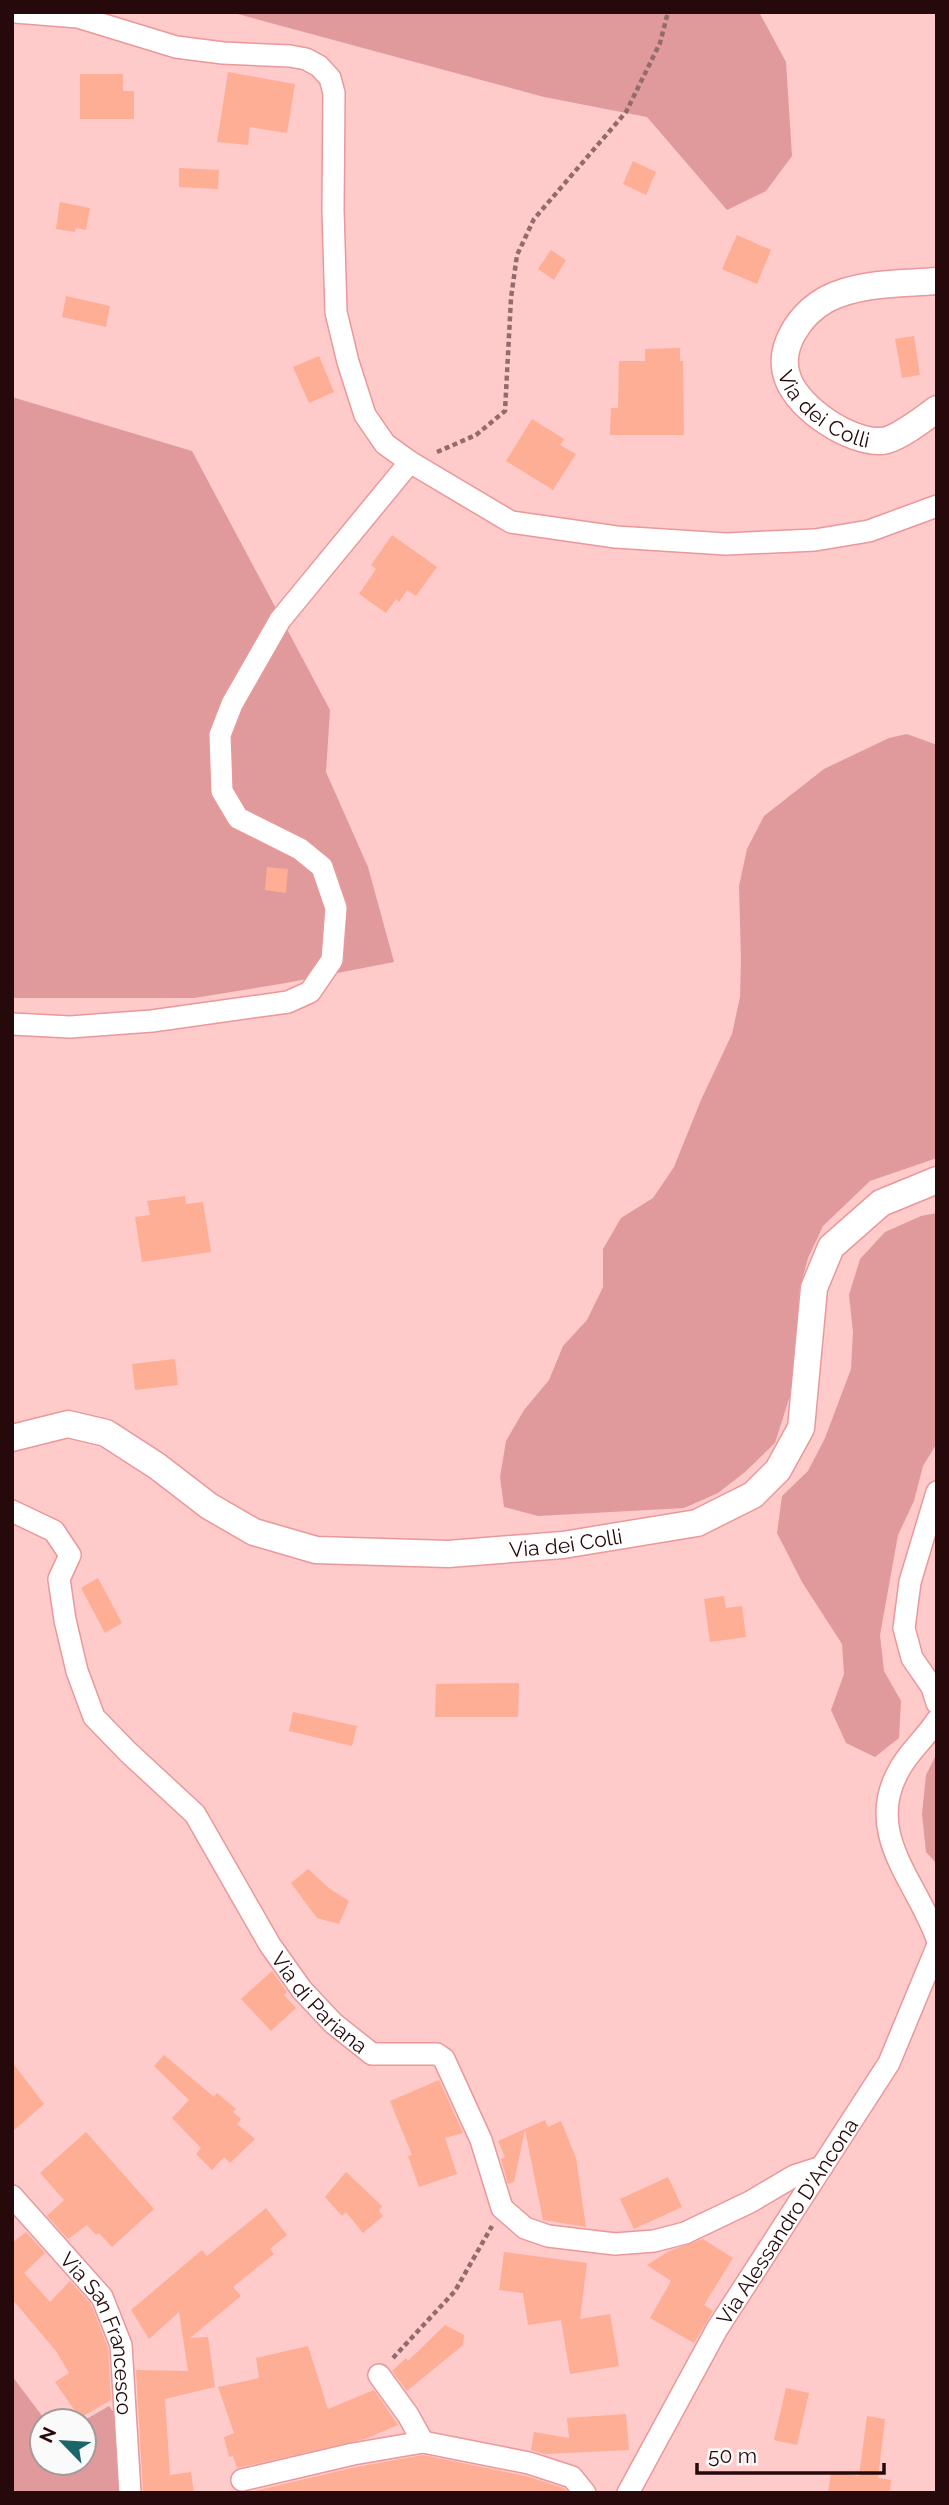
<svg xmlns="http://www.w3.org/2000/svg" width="949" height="2505" font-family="Raleway,sans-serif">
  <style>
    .green { fill: #e09a9b }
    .building { fill: #fdae95 }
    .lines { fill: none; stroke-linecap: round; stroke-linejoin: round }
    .minor-casing { stroke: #ea9899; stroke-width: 24 }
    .tertiary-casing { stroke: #ea9899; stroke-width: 29 }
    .path { stroke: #936b6c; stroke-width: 4.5; stroke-dasharray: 5 3.5; stroke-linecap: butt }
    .minor { stroke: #fff; stroke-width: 21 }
    .tertiary { stroke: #fff; stroke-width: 26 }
    .labels { text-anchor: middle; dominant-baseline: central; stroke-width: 6; stroke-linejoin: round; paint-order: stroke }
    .street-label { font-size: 21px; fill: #26090b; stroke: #fafafa }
  </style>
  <rect width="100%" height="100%" fill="#fecaca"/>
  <!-- green -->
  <g class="green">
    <polygon points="230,12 759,12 786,62 792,156 766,191 727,210 647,117 544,97"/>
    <polygon points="12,397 192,451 330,710 326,772 368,867 394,962 286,983 194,998 12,998"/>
    <polygon points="907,734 937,745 937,1158 870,1181 823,1226 808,1258 799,1291 794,1383 775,1443 745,1472 718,1493 684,1508 538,1516 504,1507 500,1477 506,1441 524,1410 549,1380 563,1346 587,1320 603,1287 603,1249 621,1218 653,1198 674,1167 701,1100 732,1034 740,997 741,960 739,886 747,849 764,816 824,769 889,738"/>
    <polygon points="937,1213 937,1443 923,1466 914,1501 898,1535 880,1635 884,1671 901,1701 899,1738 875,1757 846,1743 831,1710 844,1674 842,1644 802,1582 777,1533 782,1496 808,1471 825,1438 851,1369 853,1332 849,1295 860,1259 885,1232 921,1216"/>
    <polygon points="937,1753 937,1864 926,1852 922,1814 926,1775"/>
    <polygon points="12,2376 46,2421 42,2421 42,2463 84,2463 83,2421 109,2406 115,2414 120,2493 12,2493"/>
  </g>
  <!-- building -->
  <g class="building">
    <polygon points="228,72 295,84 287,133 250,127 248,145 217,142"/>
    <polygon points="80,74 123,74 123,91 134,91 134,119 80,119"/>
    <polygon points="633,161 656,172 646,195 623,184"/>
    <polygon points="179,168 219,170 218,189 179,187"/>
    <polygon points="60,202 90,208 86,230 76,228 75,232 56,229"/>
    <polygon points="737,235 771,250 757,284 722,269"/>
    <polygon points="551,250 566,260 554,280 538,269"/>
    <polygon points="66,296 110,306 106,327 62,317"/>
    <polygon points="914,336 920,375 902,378 895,339"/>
    <polygon points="680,348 680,361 683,361 684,435 610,435 611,408 618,408 619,361 645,361 645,349"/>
    <polygon points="319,356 334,392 309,403 293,367"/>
    <polygon points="532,419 564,439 560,445 576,454 553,490 506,461"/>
    <polygon points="392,535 437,567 416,596 407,590 399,602 396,599 386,613 359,594 376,569 371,565"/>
    <polygon points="267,867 288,869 286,893 265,890"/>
    <polygon points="185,1196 186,1204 203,1202 211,1252 142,1262 135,1217 150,1215 147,1201"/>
    <polygon points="175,1359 178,1385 135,1390 132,1364"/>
    <polygon points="98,1578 122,1623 105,1633 81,1588"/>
    <polygon points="724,1596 726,1608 742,1606 746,1637 710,1642 704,1599"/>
    <polygon points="519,1683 518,1717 435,1717 436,1684"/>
    <polygon points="293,1712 357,1726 352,1746 289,1731"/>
    <polygon points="308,1869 330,1889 349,1901 339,1924 317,1918 291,1883"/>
    <polygon points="272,1971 287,1992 284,1995 296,2008 271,2031 241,1999"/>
    <polygon points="164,2055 214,2097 217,2093 236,2109 233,2112 241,2119 237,2124 255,2139 230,2163 224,2157 212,2170 196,2154 201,2148 172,2118 189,2100 154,2066"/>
    <polygon points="12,2062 44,2104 12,2132"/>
    <polygon points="439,2080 463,2133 445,2138 457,2174 419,2187 408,2156 412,2155 390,2101"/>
    <polygon points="545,2120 548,2127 561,2121 576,2158 586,2227 543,2220 525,2130 514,2182 508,2184 501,2159 505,2157 498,2141"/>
    <polygon points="86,2132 154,2209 112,2247 99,2233 96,2235 87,2225 68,2239 47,2216 64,2200 40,2173"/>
    <polygon points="346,2172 382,2206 379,2211 383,2216 363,2233 346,2212 342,2216 325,2197"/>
    <polygon points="668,2177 682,2207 634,2229 620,2199"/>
    <polygon points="266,2208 287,2235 270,2249 274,2254 233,2287 241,2296 190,2338 208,2337 215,2387 165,2399 170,2475 191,2472 194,2493 143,2493 136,2370 188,2371 179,2312 149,2339 131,2310 202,2250 207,2256"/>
    <polygon points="26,2232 45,2253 24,2273 50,2302 70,2281 91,2304 108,2348 111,2400 80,2418 55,2382 69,2373 56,2351 12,2299 12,2243"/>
    <polygon points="703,2239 733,2258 704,2305 713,2311 694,2343 650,2318 671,2281 647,2265 669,2251"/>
    <polygon points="504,2252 587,2263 580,2319 610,2314 619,2366 570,2374 561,2320 528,2325 523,2293 499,2290"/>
    <polygon points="445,2325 464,2335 463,2345 407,2391 392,2371 406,2358 408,2361"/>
    <polygon points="308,2346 328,2409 374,2390 398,2425 365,2439 237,2468 233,2456 229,2457 224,2437 234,2433 218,2387 259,2378 256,2358"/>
    <polygon points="786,2388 809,2393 797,2445 774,2440"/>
    <polygon points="626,2414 629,2450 545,2454 531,2450 534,2432 569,2438 567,2418"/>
    <polygon points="867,2416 885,2419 878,2478 891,2480 890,2493 828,2493 831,2472 859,2476"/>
    <polygon points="423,2455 526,2476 564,2488 568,2493 245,2493 356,2467"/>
  </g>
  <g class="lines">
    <!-- minor casing -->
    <g class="minor-casing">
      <g id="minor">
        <polyline points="15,12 78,17 176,47 223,53 290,56 306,59 319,66 330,78 334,93 333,210 336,312 348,362 365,415 385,444 410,462 511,522 616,537 726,544 815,540 869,531 937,506"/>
        <polyline points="12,1024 70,1027 152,1021 288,1002 310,992 332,960 336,908 322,867 300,849 238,818 222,791 220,735 232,704 280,620 410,462"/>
        <polyline points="937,1492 910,1582 904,1628 912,1658 932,1687 937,1703"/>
        <path id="s1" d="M12 1511 54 1531 70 1555 59 1579 65 1620 77 1671 94 1717 128 1752 195 1814 270 1945 302 1990 333 2023 372 2054H437L444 2059 481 2140 502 2208 525 2228 548 2236 615 2244 654 2241 685 2233 750 2202 794 2176 822 2167"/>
        <path d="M937 1720C925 1739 908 1752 898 1772 864 1835 918 1883 937 1939"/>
        <path id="s2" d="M12 2196 102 2297 121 2345 130 2493"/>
        <polyline points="379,2375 408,2415 423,2442 529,2463 572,2477 585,2493"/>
        <polyline points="242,2480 353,2454 423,2442"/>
        <path id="s3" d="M628 2493 717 2329 889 2063 937 1947"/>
      </g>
    </g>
    <!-- tertiary casing -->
    <g class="tertiary-casing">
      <g id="tertiary">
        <path id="s4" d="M937 281C901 284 860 282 827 299 800 314 776 348 788 379 799 409 850 443 882 441 896 440 925 418 937 409"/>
        <path id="s5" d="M12 1438 68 1424 106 1433 157 1466 209 1506 254 1532 316 1550 448 1554 563 1545 697 1523 753 1495 778 1470 801 1428 814 1288 831 1247 881 1203 937 1180"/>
      </g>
    </g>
    <!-- path -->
    <g class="path">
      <polyline points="437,452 476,435 505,411 511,298 517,255 534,219 626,112 660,43 668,12"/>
      <polyline points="393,2358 455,2291 492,2226"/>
    </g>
    <!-- minor -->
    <use href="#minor" class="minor"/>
    <!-- tertiary -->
    <use href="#tertiary" class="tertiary"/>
  </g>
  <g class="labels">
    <!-- street labels -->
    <g class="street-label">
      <text stroke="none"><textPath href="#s4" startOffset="257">Via dei Colli</textPath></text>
      <text stroke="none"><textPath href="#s5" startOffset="590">Via dei Colli</textPath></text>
      <text stroke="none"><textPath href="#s1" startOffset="612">Via di Pariana</textPath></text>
      <text stroke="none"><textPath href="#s3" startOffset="315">Via Alessandro D'Ancona</textPath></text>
      <text stroke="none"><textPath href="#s2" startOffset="168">Via San Francesco</textPath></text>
    </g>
  </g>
  <!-- border -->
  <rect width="949" height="2505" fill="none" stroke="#26090b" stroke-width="28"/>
  <!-- north arrow -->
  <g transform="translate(63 2442) rotate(295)"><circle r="33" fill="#fafafa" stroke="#a59a9a" stroke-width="2"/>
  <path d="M0-5L12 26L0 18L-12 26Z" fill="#19676a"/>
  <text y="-10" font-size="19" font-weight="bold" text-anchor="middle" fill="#26090b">N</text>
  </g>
  <!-- scale -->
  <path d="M697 2463v10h187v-10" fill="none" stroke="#26090b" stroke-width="3.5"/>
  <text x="708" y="2463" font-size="21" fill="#26090b" stroke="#fafafa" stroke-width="5" paint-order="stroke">50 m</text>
</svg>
